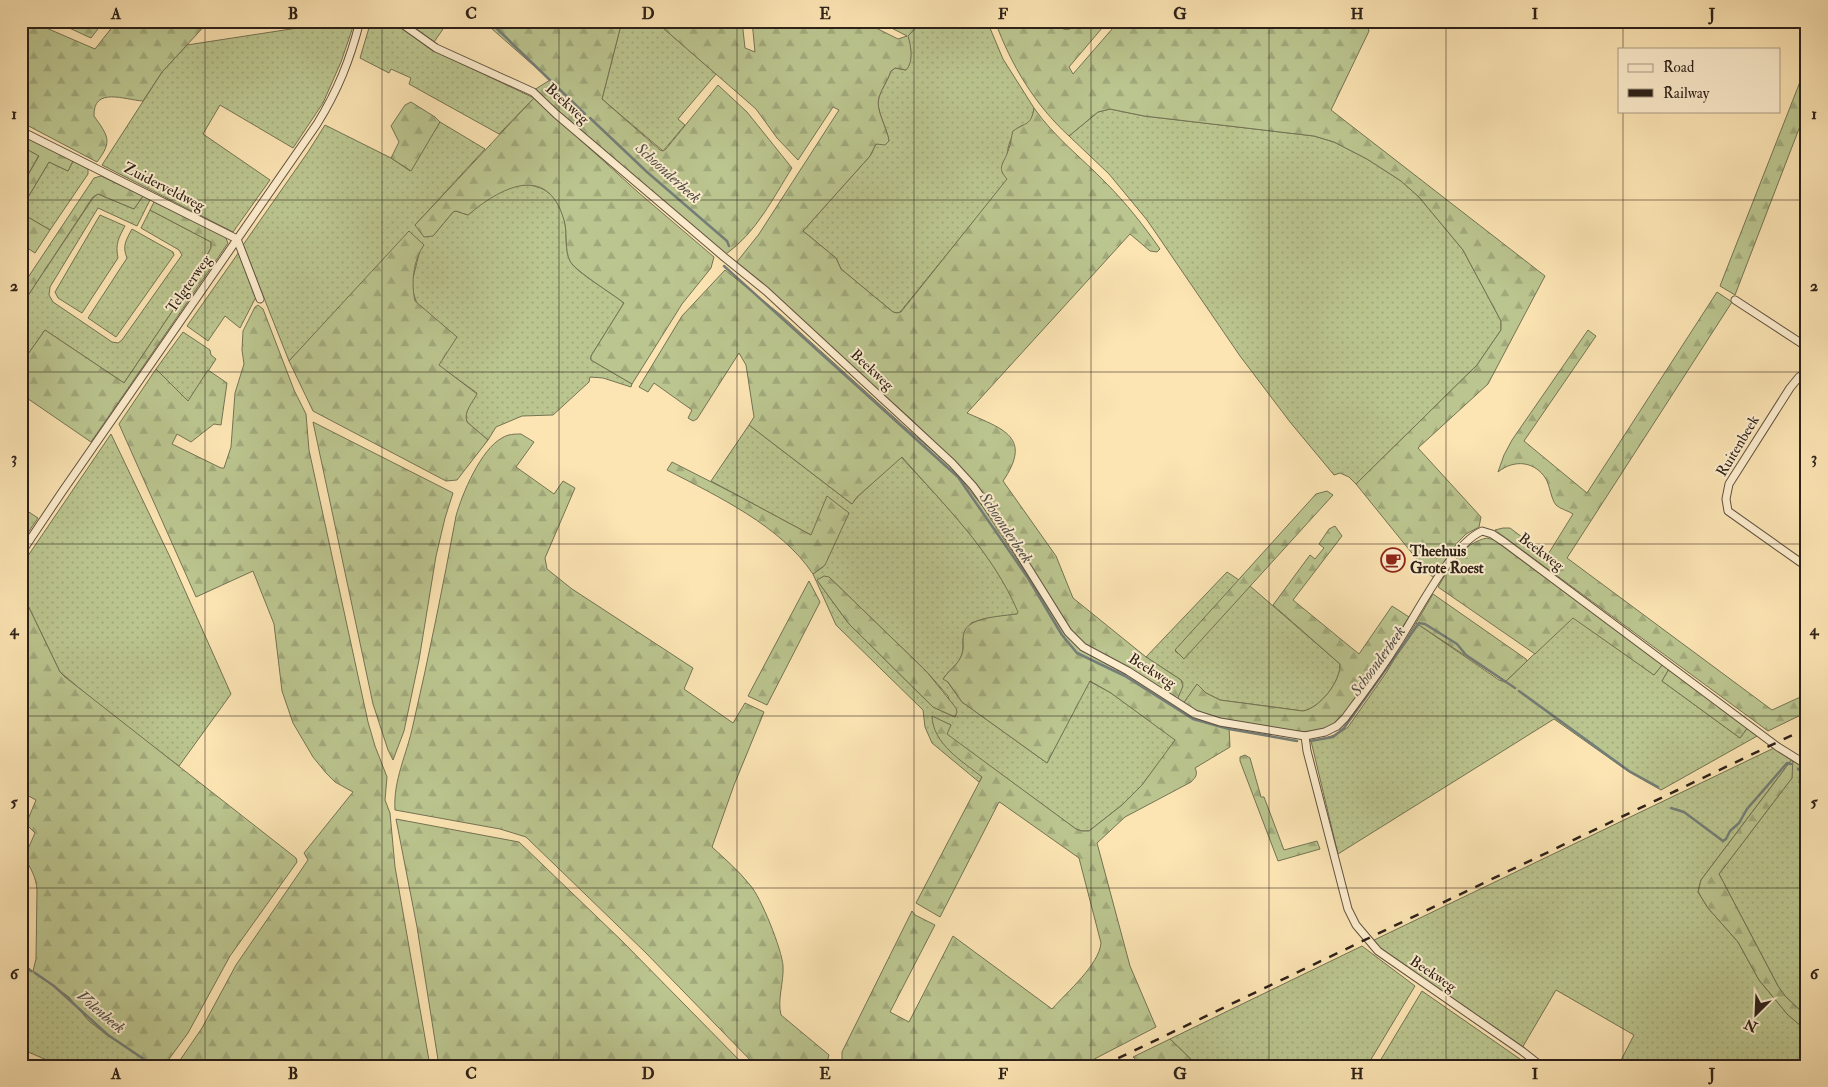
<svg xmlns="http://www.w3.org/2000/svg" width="1828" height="1087" font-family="'IM FELL Double Pica',serif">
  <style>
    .grass { fill: url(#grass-dots); stroke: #747354; fill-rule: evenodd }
    .forest { fill: url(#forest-firs); stroke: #747354 }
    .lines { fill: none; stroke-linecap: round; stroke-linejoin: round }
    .stream { stroke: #747e78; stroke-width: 2.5 }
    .street-casing { stroke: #615240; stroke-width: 9 }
    .street { stroke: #fdedce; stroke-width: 7 }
    .rail { stroke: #2d2119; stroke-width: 2.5; stroke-dasharray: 9 9; stroke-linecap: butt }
    .grid { fill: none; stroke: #2d2119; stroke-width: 1; stroke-opacity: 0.55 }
    .labels { text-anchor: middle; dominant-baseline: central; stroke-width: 4; stroke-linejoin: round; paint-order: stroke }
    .street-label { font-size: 15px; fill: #2d2119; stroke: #fdedce }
    .poi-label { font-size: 15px; font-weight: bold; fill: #2d2119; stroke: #fdedce; text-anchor: start }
    .water-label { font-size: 16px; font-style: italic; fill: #515049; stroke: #fdedce }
    .neatline { fill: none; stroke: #2d2119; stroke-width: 2 }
    .grid-label { font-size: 16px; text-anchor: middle; font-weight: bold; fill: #2d2119 }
  </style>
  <defs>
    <pattern id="grass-dots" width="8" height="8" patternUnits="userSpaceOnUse" patternTransform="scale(1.25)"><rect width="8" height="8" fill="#bbc58f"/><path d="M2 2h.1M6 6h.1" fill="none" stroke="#a1a97b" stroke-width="1.8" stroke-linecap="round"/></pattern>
    <pattern id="forest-firs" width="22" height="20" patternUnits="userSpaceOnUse" patternTransform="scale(1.25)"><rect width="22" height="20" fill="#bbc58f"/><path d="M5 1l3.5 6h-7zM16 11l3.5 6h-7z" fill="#a1a97b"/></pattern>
  </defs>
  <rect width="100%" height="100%" fill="#fce4b3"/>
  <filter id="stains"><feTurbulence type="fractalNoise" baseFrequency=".004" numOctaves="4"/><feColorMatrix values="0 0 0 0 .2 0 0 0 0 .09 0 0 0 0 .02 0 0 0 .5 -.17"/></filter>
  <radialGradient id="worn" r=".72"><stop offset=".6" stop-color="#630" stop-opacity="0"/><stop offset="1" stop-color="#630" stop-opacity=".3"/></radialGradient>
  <!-- grass -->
  <g class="grass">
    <polygon points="343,21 355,21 341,62 323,103 293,148 220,105 203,134 270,180 233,232 102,165 162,72 187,45"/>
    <polygon points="371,21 393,21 441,54 534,98 499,134 409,84 411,78 391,69 389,73 360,58"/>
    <polygon points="404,21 434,21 443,29 434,42"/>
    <polygon points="622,21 655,21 716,74 678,119 685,125 663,151 602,99"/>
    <path d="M923 21H987L1003 59 1034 108C1033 115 1033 122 1026 125 1021 126 1022 124 1019 128 1005 141 1006 161 1008 179L900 312 897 313 893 312 841 269 836 258 803 231 870 156 876 144 889 141C887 127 875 110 879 97 882 88 888 80 891 71L895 68 906 70C912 59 912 48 907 36Z"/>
    <polygon points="1110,109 1144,116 1314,136 1334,142 1367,159 1401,181 1419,197 1463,250 1501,321 1501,330 1477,365 1356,484 1349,477 1340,473 1334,475 1290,422 1240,356 1147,220 1109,174 1069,136 1098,112"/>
    <path d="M440 122 485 149 415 225 433 236 453 212 456 211 468 215C474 210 480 204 486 200 518 176 556 179 565 223 567 236 564 253 572 264 577 272 614 295 624 303L591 356V360L632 384 631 387 603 378 590 377 589 382 553 415 522 416 496 427 488 440 467 422C463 412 472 402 477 393L438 365 413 292 412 282 420 250 413 235 410 232 289 361 243 245 308 152 325 125 391 158 410 171Z"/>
    <polygon points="21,146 39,155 21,187"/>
    <polygon points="73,161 88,169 88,174 50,230 21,213 21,209 49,162 68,171"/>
    <polygon points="98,194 134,209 143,196 150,200 137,226 98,208 50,287 49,295 53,302 112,342 118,343 122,340 182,255 179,250 141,228 150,210 211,242 211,248 192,282 124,383 45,330 21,364 21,306 93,198"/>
    <path d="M100 215 125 226C119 237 115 244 118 258L82 313 58 298 55 292Z"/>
    <path d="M132 229 173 252 174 255 116 337 88 318 127 258C122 246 126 240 132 229Z"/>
    <polygon points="239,252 256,297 240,328 225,316 208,341 187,326"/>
    <polygon points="183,332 210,350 211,355 216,359 188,402 156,369"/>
    <path d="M749 425 852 504 857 497 901 457C946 506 991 550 1019 612L1017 614 983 619 971 623 963 639V652L959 661 944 677 962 702 1047 763 1089 681 1111 693 1176 740 1142 785 1122 805 1089 831H1082L1076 829 946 734 951 725 932 717 945 745 982 777 979 782 932 743 925 727 923 710 836 625 813 574 823 567 811 535 711 481ZM829 577 927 672 948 696 955 717 933 707 849 624 819 583Z"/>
    <polygon points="111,434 170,557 231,694 179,766 116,719 60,672 21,591 21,566"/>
    <polygon points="21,507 38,518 21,543"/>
    <path d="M1227 572 1239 580 1175 651 1184 658 1250 586 1340 664C1341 681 1320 708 1303 711L1220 700 1206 693 1197 685 1183 704 1177 700 1183 683 1181 680 1146 657Z"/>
    <path d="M1573 617 1654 675 1663 664 1669 669 1662 681 1740 738 1748 727 1759 735 1661 790 1629 772 1554 719 1338 854 1311 741C1325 738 1337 736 1348 727L1386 673 1416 623 1499 680 1505 682Z"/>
    <polygon points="1776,747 1801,763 1799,783 1807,787 1807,1017 1785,996 1778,986 1719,874 1792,778 1792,759 1701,880 1698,892 1708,908 1738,942 1759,980 1788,1015 1807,1031 1807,1066 1618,1066 1634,1035 1556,990 1522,1048 1370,942"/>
    <polygon points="1362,946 1415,986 1367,1066 1198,1066 1170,1039"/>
    <polygon points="21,963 60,990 69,998 89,1021 154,1066 61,1066 21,1049"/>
    <polygon points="1422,991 1530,1066 1377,1066"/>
  </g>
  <!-- forest -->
  <g class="forest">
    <path d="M21 21H30L95 49 117 21H209L162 72 143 101C125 100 93 86 94 116 108 136 113 141 97 162L21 122Z"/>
    <polygon points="54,21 104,21 91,38"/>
    <path d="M483 21H622L602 99 660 150 663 151 666 149 718 85 747 112 792 168C773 198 756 233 726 254L534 90 550 80Z"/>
    <path d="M655 21H742L745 48 755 52 752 21H862L898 39 907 36 878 21H923L908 36C911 46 914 62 906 70L895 68 891 71C888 80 882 88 879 97 875 110 887 127 889 141L885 145 876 144 870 156 803 231 836 258 841 269 893 312 897 313 901 312 1007 179C996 167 1004 164 1008 151 1011 144 1011 137 1013 131 1026 122 1031 126 1034 108 1054 137 1082 158 1106 183 1126 203 1144 226 1160 249L1157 252 1150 251 1130 234 967 413C1003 429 1033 437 1003 481L1056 556 1073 598 1146 657 1181 680 1183 686 1177 700 1085 645 1070 630 1002 522 970 477 911 419 736 263 759 234 839 110 833 107 798 160 777 138 756 109Z"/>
    <path d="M995 21H1053C1065 32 1068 33 1079 21H1108L1069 67 1073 74 1119 21H1366L1369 31 1331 110 1545 276 1488 384 1418 448 1481 517 1479 527 1466 534 1457 543 1434 578 1428 573 1356 484 1477 365 1501 330V321L1463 250 1419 197 1401 181 1367 159 1334 142 1314 136 1144 116 1110 109 1098 112 1069 136C1035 105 1011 65 995 21Z"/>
    <polygon points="1807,64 1807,108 1735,295 1720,286"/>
    <path d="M534 98 639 193 714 257 711 268 682 304 632 384 591 360V356L624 303C613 294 575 271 570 261 564 249 568 233 564 220 547 162 500 188 468 215L456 211 453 212 433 236 424 237 415 225Z"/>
    <polygon points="411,102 435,117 440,122 411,171 391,158 399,142 391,126 405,105"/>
    <polygon points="21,134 73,161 68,171 49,162 21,209 21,187 39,156 21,146"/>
    <polygon points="101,176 143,196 134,209 98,194 93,197 21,306 21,288 94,178"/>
    <polygon points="154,202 225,236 228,243 91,442 21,394 21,364 45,330 124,383 192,282 211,248 211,242 150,210"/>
    <polygon points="21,213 50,230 35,253 21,244"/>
    <path d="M409 231 424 245C413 261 411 283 415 301L457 337 439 365 477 394C473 402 463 412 467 422L488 440 457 480 446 481 313 411 289 361Z"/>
    <path d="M725 270 781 315 906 428 950 465 983 507 1065 633 1180 708 1193 716 1229 727 1230 747 1195 768C1198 774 1196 777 1191 782L1125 817 1097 843 1130 966 1156 1027 1081 1066H842V1052L912 911 915 915 935 925 890 1012 909 1022 953 936 1052 1009C1067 992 1099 965 1101 943L1079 858 1001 803 999 802 940 917 916 903 982 777C962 761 933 744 932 716L951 725 947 734 1076 829 1082 831H1089L1122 805 1142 785 1175 740 1111 693 1090 681 1047 763 962 702 948 682 943 679C949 670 959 664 962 654 965 646 961 638 965 630 972 617 1003 616 1017 614L1018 612C992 551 945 506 902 457L857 497 852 504 749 425 754 417 746 365 739 353 697 419 693 421 688 418 692 410 654 383 648 392 639 387 682 316Z"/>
    <path d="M1717 292 1732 302 1567 558 1772 710 1807 694V712L1768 731 1495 530 1503 528H1510L1547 556 1573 514C1569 511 1560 509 1556 505 1551 499 1550 486 1546 479 1535 461 1514 459 1498 472L1504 455 1512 440 1588 330 1596 336 1524 441 1587 493Z"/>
    <polygon points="258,305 263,309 294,390 306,414 309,450 368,722 375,746 387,777 385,800 390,813 395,867 430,1066 176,1066 202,1028 236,965 308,860 304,853 353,792 335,782 326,773 313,757 293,723 282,691 274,624 253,571 196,597 119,424 156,369 188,401 208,370 227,383 221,425 214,424 191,442 177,434 172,444 221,468 224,468 231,447 235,393 244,364 242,350 243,331 255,307"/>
    <polygon points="313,422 453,493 445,518 436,556 419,660 404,731 393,760 388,750 373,704"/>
    <path d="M521 434 534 442 516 467 554 494 563 481 575 488 545 558 547 569 572 589 693 668 684 689 733 723 745 703 764 712 734 785 712 847C725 859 739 871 750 885 761 897 782 950 783 966 784 982 777 1000 781 1015L829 1055 826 1066H756L645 952 526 837 500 829 395 810C393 780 407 754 413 725 429 656 443 586 456 516 462 494 481 449 502 438 508 434 515 434 521 434Z"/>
    <path d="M672 462 733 493 811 535 827 496 849 513 825 565 813 574C781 526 717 496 667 470Z"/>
    <polygon points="1327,491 1333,495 1184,659 1175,650 1316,494"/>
    <path d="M1335 526 1342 536 1293 600 1359 654 1392 606 1409 617 1347 712C1339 722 1330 727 1318 730 1290 737 1208 719 1183 704L1197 684 1206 693 1220 700 1303 711C1320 708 1341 681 1340 664L1273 605 1310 555 1315 559 1324 548 1319 544 1329 529Z"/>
    <path d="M1487 538 1494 540 1663 664 1654 675 1573 618 1535 654 1438 587C1450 567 1462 543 1487 538Z"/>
    <polygon points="824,576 829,577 927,672 956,708 957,712 955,717 933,707 849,624 819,583 817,580"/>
    <polygon points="809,581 820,602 767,705 748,696"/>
    <path d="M21 591 60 672 65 677 296 858 297 862 230 956 188 1033 164 1066H154L107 1035 89 1021 69 997 33 971 36 959 37 890C36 877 31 868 24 858L35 833 26 824 36 800 21 792Z"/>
    <polygon points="1433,594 1526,659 1527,661 1505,682 1416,623"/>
    <polygon points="1669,669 1748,727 1740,738 1662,681"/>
    <polygon points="1245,755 1250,758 1261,797 1264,797 1284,850 1317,841 1320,849 1278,861 1240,761 1240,757"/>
    <polygon points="1793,758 1792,778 1719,874 1778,986 1785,996 1807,1017 1807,1031 1788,1015 1759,980 1738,942 1708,908 1698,892 1701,880"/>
    <polygon points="396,819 519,842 622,941 745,1066 439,1066 417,927"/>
    <polygon points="1170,1039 1198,1066 1143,1066 1133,1057"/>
  </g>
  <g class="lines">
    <!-- stream -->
    <g class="stream">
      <polyline points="489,21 585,114"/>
      <polyline points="590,118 647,172 727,241 729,246"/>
      <polyline points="724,266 958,477 1028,578 1062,635 1077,653 1125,676 1193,719 1229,729 1297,741"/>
      <polyline points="1519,691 1629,771 1658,787"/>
      <polyline points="1310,741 1333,737 1344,728 1419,623 1425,624 1457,644 1466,655 1515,688"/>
      <polyline points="1798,769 1807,776"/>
      <polyline points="1671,808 1684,812 1723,841 1726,839 1730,831 1739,823 1747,809 1787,763 1791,764"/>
      <polyline points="21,963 31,971"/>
      <polyline points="35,973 54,986 108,1035 154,1066"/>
    </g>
    <!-- street casing -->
    <g class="street-casing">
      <g id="street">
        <path d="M398 21 436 48 533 92 556 114 724 257 766 291 952 463 973 486 1000 523 1068 632 1083 647 1128 671 1195 714 1220 722 1305 736 1325 732 1337 726 1345 718C1362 695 1379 673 1394 649 1415 618 1450 545 1482 531L1492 534 1504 542 1778 747 1807 765"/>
        <polyline points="1800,21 1807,22"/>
        <polyline points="21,131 237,239 260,299"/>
        <polyline points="1735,300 1807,347"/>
        <polyline points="1807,372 1799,377 1790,388 1729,484 1726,499 1728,511 1807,567"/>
        <path d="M21 553 62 492 317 124C338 90 350 60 360 21"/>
        <polyline points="1305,736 1307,751 1348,909 1356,925 1378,951 1522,1051 1536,1062 1537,1066"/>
      </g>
    </g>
    <!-- street -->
    <use href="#street" class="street"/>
    <!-- rail -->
    <polyline class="rail" points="1102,1066 1807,728"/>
  </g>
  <!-- grid -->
  <path class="grid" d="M205 21V1066M382 21V1066M559 21V1066M737 21V1066M914 21V1066M1091 21V1066M1269 21V1066M1446 21V1066M1623 21V49M1623 111V1066M21 200H1807M21 372H1807M21 544H1807M21 716H1807M21 888H1807"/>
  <!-- icons -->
  <defs>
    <g id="cafe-ring" transform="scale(1.25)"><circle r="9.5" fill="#fdedce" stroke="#8f2418" stroke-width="1.5"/><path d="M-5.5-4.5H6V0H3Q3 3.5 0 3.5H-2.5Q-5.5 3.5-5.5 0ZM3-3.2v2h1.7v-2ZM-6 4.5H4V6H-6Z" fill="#8f2418"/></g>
  </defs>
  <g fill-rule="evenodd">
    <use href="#cafe-ring" x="1393" y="560"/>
  </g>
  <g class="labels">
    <!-- street labels -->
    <g class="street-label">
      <text transform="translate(567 104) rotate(42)">Beekweg</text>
      <text transform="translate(164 187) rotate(27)">Zuiderveldweg</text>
      <text transform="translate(189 284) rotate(-55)">Telgterweg</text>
      <text transform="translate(872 370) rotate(43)">Beekweg</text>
      <text transform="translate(1738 446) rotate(-59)">Ruitenbeek</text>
      <text transform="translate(1541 552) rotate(37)">Beekweg</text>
      <text transform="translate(1152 671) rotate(32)">Beekweg</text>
      <text transform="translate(1433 974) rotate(34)">Beekweg</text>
    </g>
    <!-- poi labels -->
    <g class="poi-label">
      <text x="1410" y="551">Theehuis<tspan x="1410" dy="17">Grote Roest</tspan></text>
    </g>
    <!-- water labels -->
    <g class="water-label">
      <text transform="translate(668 173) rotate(42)">Schoonderbeek</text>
      <text transform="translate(1006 528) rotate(56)">Schoonderbeek</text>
      <text transform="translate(1378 661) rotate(-54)">Schoonderbeek</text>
      <text transform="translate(101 1012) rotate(40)">Volenbeek</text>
    </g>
  </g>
  <!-- margin -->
  <rect width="1828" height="1087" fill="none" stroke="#fce4b3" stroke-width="55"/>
  <!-- legend -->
  <rect x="1618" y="48" width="162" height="65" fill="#fdedce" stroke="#aa9b86"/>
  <rect x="1628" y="64" width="25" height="8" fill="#fdedce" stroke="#aa9b86"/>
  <text x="1663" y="72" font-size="15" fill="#2d2119">Road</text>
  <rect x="1628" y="89" width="25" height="8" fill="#2d2119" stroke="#aa9b86"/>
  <text x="1663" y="98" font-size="15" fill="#2d2119">Railway</text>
  <!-- north arrow -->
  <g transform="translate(1756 1014) rotate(204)" stroke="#fdedce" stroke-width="4" paint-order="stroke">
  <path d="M0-4L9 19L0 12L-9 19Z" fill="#2d2119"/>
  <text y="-8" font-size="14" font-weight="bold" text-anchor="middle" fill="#2d2119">N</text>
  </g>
  <rect x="28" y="28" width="1772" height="1032" class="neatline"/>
  <g class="grid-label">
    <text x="116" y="19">A</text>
    <text x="293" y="19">B</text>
    <text x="471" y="19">C</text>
    <text x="648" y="19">D</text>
    <text x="825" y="19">E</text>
    <text x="1003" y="19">F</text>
    <text x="1180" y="19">G</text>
    <text x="1357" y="19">H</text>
    <text x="1535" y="19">I</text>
    <text x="1712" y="19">J</text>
    <text x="14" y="119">1</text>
    <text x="1814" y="119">1</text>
    <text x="14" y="291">2</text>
    <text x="1814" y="291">2</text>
    <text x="14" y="463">3</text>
    <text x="1814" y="463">3</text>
    <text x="14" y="635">4</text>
    <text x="1814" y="635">4</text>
    <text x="14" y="807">5</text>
    <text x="1814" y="807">5</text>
    <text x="14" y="979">6</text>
    <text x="1814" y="979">6</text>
    <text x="116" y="1079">A</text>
    <text x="293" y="1079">B</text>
    <text x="471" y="1079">C</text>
    <text x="648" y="1079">D</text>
    <text x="825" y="1079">E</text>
    <text x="1003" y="1079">F</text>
    <text x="1180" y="1079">G</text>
    <text x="1357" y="1079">H</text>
    <text x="1535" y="1079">I</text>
    <text x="1712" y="1079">J</text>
  </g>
  <rect width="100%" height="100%" filter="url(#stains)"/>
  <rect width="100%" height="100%" fill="url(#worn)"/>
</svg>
